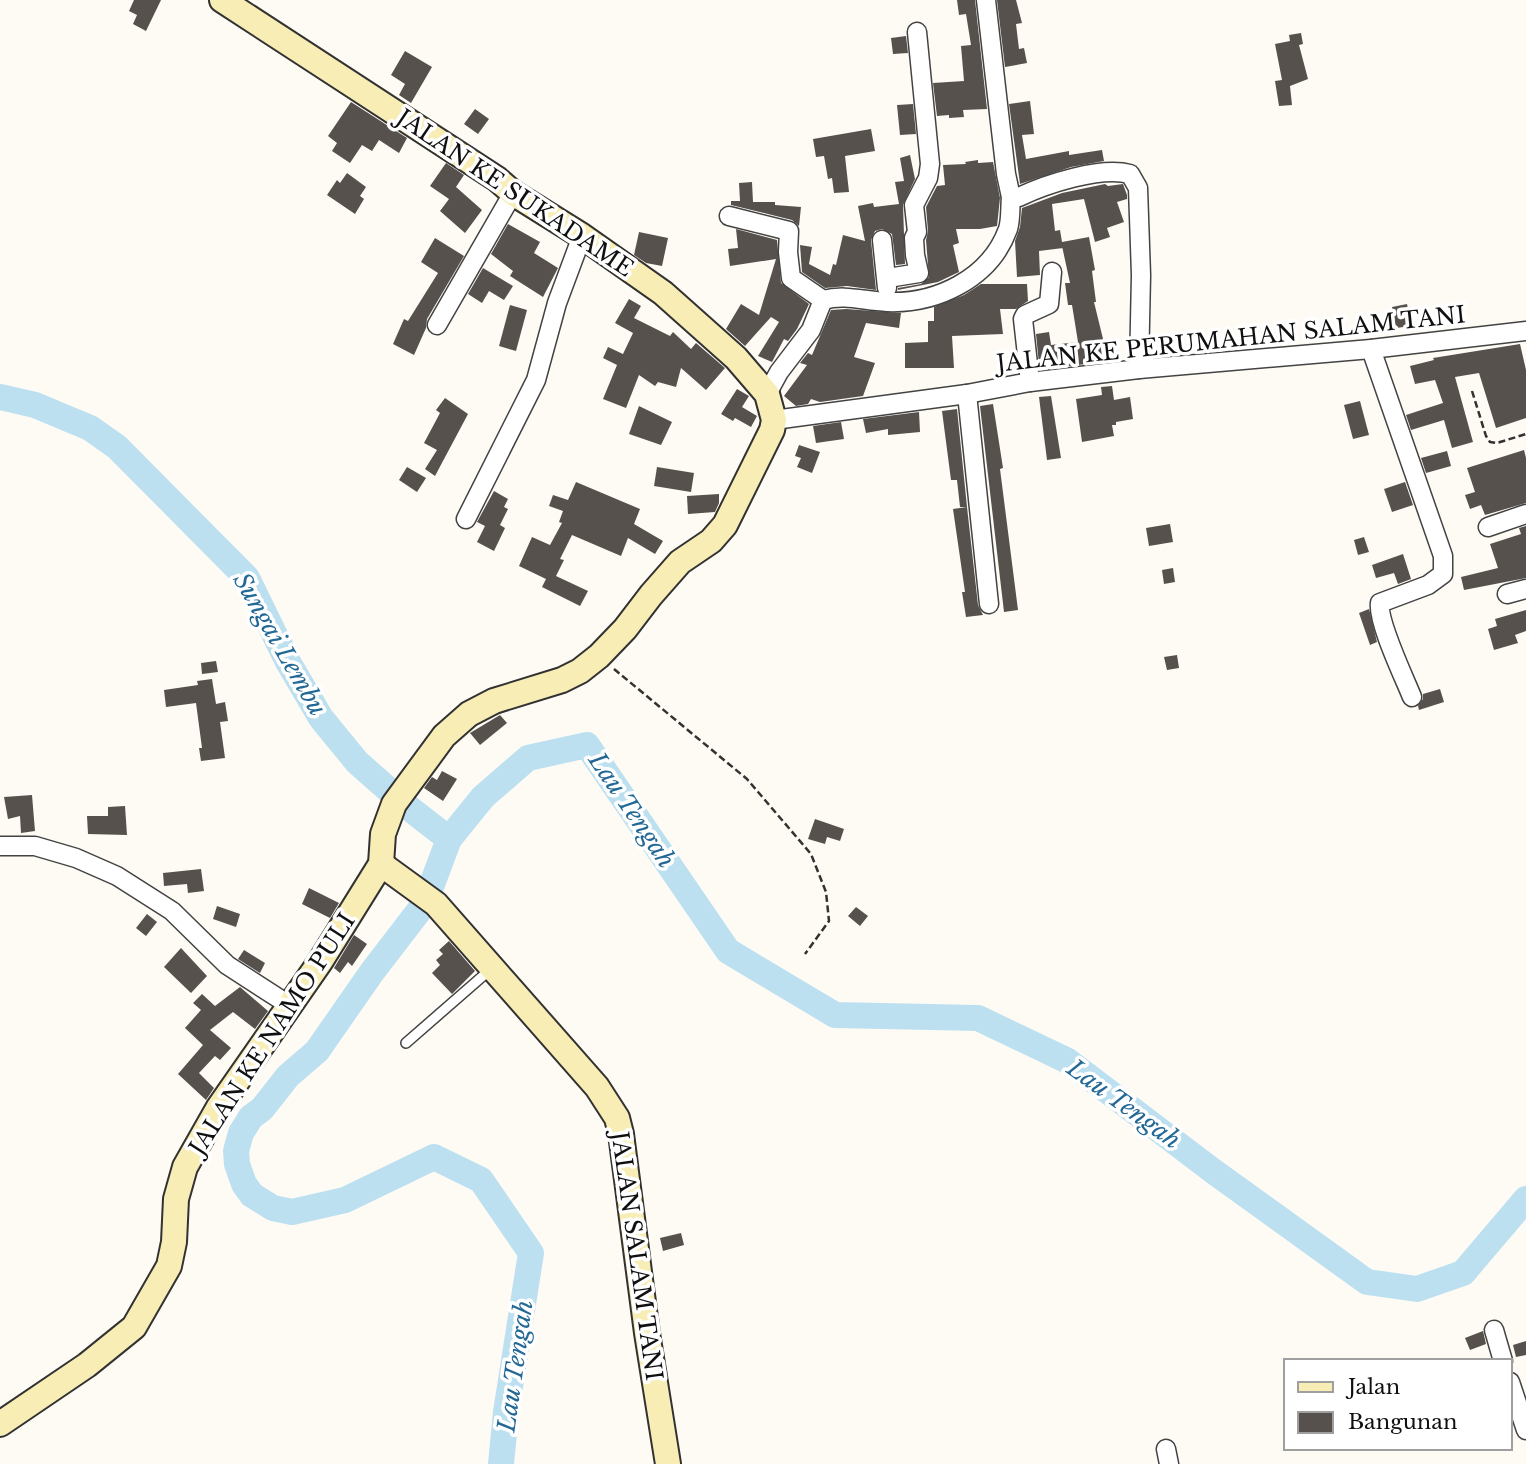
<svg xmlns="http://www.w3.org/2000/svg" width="1526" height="1464" font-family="'Libre Baskerville',serif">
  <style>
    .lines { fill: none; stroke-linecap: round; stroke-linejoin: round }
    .river { stroke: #bde0f1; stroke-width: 26 }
    .building { fill: #57514d }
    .lane-casing { stroke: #434343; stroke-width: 12 }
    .street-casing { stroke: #434343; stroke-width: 21 }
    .secondary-casing { stroke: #323232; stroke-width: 28 }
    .path { stroke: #323232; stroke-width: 2.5; stroke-dasharray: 7 3.5; stroke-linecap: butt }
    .lane { stroke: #fff; stroke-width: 9 }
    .street { stroke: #fff; stroke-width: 18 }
    .secondary { stroke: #f7edb5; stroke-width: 24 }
    .labels { text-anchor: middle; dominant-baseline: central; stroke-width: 7; stroke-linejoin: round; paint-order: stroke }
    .street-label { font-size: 23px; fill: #101010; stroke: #fff }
    .water-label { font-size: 24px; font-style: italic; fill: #246996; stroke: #fff }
  </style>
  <rect width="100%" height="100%" fill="#fefbf4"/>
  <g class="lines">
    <!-- river -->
    <g class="river">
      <polyline points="0,397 35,405 90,428 117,447 247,578 288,662 321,718 357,762 409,808 449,839"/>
      <polyline points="501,1464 506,1412 531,1253 481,1180 434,1157 345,1200 292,1212 273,1208 252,1195 244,1184 237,1164 236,1151 241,1133 251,1117 262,1109 288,1076 317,1051 372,972 425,903 449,839 483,797 528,758 587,745 728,951 835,1015 978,1018 1068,1061 1213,1171 1367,1282 1417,1289 1463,1273 1526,1199"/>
    </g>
  </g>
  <!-- building -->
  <g class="building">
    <polygon points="134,0 161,0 146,31 133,24 137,15 129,11"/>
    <polygon points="957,0 975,0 987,109 963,110 964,117 949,118 949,115 937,116 933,83 964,81 961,46 971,45 966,14 959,15"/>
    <polygon points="997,0 1016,0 1022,23 1016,24 1019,49 1024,48 1027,63 1005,67"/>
    <polygon points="1301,33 1303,44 1299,45 1308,79 1290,86 1292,105 1279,106 1275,81 1282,80 1275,44 1290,41 1289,35"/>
    <polygon points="906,36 908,53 893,54 891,38"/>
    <polygon points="405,51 432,67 411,103 399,95 405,84 391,75"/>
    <polygon points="1030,101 1034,134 1022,135 1026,159 1069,151 1069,155 1102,150 1104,161 1071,167 1020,184 1009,104"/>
    <polygon points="351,102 407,138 399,153 379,140 372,151 362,145 350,163 332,151 337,143 328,136"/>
    <polygon points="913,104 916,134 900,135 897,105"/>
    <polygon points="475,109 489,119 478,134 464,124"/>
    <polygon points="871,129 875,151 845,156 849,192 834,193 832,178 828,179 824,156 816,157 813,139"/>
    <polygon points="910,155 915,179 903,205 905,264 896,265 892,234 882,229 875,231 871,240 876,290 847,286 825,288 802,272 800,245 812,247 809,264 830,275 833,264 836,265 843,235 865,241 858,206 873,203 874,207 899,204 895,182 904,181 900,158"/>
    <polygon points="978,160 978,163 993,162 1000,198 997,226 980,229 956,229 959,243 953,245 959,272 938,282 898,290 898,288 921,284 929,277 926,240 928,231 926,207 937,186 945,185 943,165 966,164 965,162"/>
    <polygon points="446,163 464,175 456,187 482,210 465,233 440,211 449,199 430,186"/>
    <polygon points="347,173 366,187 360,196 364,199 355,214 327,195 337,180 340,183"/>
    <polygon points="752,182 753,202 775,202 775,205 801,207 799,226 792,220 731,205 731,201 740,201 739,183"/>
    <polygon points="1105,184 1108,186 1123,184 1127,195 1127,199 1117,202 1124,222 1107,228 1110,237 1095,242 1084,199 1052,204 1055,231 1060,230 1062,242 1089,237 1095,270 1092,271 1096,302 1094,302 1104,343 1100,343 1103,362 1061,367 1060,360 1039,364 1036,334 1049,332 1051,345 1078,342 1072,305 1068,305 1065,283 1070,283 1062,246 1063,248 1039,251 1040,275 1017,277 1015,241 1020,227 1022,208 1062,193"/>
    <polygon points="508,224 540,242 534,253 558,268 543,297 510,276 513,271 491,254"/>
    <polygon points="736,229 777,240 781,283 809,304 797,329 788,341 784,339 772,362 758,356 779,322 771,317 745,346 726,329 741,304 759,315 776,259 730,266 728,249 738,248"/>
    <polygon points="639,232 668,238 662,266 646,263 634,255"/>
    <polygon points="435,238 464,256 427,319 426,328 414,355 393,344 404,319 408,321 438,273 421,262"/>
    <polygon points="483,268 513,286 504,300 489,291 482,303 468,294"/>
    <polygon points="981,284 1027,284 1028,301 1016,309 1000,309 1003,334 952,336 954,368 905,368 905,343 928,342 928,321 934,321 934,307 964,295"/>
    <polygon points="629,299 641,306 634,318 670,336 673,332 691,349 696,343 725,368 706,390 681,368 676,387 658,382 655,386 639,375 626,408 603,399 617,365 603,358 608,347 623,354 633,333 615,323"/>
    <polygon points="1407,304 1411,326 1396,328 1392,307"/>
    <polygon points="510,305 527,310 516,351 499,346"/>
    <polygon points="846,309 901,313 899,328 866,323 854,357 875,363 863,396 820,402 811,399 808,404 796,406 784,396 807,365 800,363 808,353 812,355 831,310"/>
    <polygon points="1520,344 1526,370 1526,418 1496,428 1479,373 1455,377 1473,442 1452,448 1444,420 1411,430 1406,415 1443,403 1435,380 1415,384 1410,366 1434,360 1433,358"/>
    <polygon points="1112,386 1114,400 1130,397 1133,419 1116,422 1116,425 1112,425 1114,436 1082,442 1076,399 1102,395 1101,387"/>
    <polygon points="737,389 749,396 742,407 757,416 751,427 735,418 733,421 721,414"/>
    <polygon points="1051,396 1061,458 1047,460 1039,397"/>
    <polygon points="445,398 468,414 435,476 425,469 437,450 424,443 440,413 436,410"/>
    <polygon points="1360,401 1369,435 1353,439 1344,405"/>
    <polygon points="993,404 1003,468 1000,469 1018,610 1004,612 980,406"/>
    <polygon points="639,406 672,422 661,445 629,434"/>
    <polygon points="957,409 967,507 960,507 957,480 951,480 942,411"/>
    <polygon points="919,412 920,432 888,435 888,429 866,433 863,419"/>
    <polygon points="841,422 844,439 816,443 813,426"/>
    <polygon points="799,445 820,452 812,473 797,467 801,458 795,456"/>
    <polygon points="1524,450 1526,458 1526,503 1485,515 1481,505 1470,509 1465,495 1475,492 1467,468"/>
    <polygon points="1447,451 1451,466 1426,473 1421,458"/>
    <polygon points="407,467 426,478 417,492 399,480"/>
    <polygon points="657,467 694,473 691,492 654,486"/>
    <polygon points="576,482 640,509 634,524 663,541 655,554 628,538 621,556 572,535 560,559 564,560 556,576 588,591 580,606 542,587 546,579 519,566 532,537 550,545 562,523 559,522 563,511 549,506 553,495 568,500"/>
    <polygon points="1405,482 1413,505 1392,512 1384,489"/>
    <polygon points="494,491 508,499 504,507 508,509 500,525 505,528 494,551 477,542 485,526 477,522"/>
    <polygon points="719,494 719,503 715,512 688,514 687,496"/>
    <polygon points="967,507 978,605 983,615 966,617 962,592 965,592 953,509"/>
    <polygon points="1170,524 1173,542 1149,546 1146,528"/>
    <polygon points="1526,526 1526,578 1464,590 1461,577 1498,568 1490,544 1521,534 1519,528"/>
    <polygon points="1364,537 1369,552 1358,555 1354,540"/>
    <polygon points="1403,554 1411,579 1398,584 1394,573 1376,578 1372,565"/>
    <polygon points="1173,568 1175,582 1164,584 1162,570"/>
    <polygon points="1369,609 1377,642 1370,645 1359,613"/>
    <polygon points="1526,610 1526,631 1515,635 1518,643 1494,650 1488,629 1497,626 1495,619"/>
    <polygon points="1177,655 1179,668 1167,670 1164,657"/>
    <polygon points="216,661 218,672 202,674 201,663"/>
    <polygon points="212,679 216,704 225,702 228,721 220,722 225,758 201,761 199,748 202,748 196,703 166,707 164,690 198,685 197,681"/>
    <polygon points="1440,689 1444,702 1419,710 1418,706 1423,699 1423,694"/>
    <polygon points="500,715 507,723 480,745 470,733"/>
    <polygon points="442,771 457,779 443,801 424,788 432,777 437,780"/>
    <polygon points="32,795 35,831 21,833 20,816 8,819 4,797"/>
    <polygon points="125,806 127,835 88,834 87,816 108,816 108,807"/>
    <polygon points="815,819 844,829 840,841 827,837 825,844 808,839"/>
    <polygon points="201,869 204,891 188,893 187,884 164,886 163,873"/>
    <polygon points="309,888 339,903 330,918 302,904"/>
    <polygon points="217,906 240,914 236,927 213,919"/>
    <polygon points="856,907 868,916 860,926 848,916"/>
    <polygon points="147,914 157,922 146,936 136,928"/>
    <polygon points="354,935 367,944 352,966 348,962 340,973 334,968"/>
    <polygon points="449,941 475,971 452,994 432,973 440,965 436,960 443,954 439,950"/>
    <polygon points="181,948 207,976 191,993 164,967"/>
    <polygon points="244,950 265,963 260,973 238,959"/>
    <polygon points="240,987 268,1011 255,1029 233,1012 210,1030 231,1048 220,1060 215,1056 199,1073 214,1088 206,1100 178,1074 203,1045 185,1028 201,1010 193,1003 202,994 215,1006"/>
    <polygon points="681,1233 684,1245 663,1251 660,1238"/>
    <polygon points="1483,1331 1486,1344 1470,1350 1465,1338"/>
    <polygon points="1526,1341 1526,1355 1516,1357 1513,1345"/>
  </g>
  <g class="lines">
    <!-- lane casing -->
    <g class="lane-casing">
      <polyline id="lane" points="406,1043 492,968"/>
    </g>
    <!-- street casing -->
    <g class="street-casing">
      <g id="street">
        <path d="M986 0 1006 174 1011 197H1019C1046 184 1101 166 1130 174L1138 188 1141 275 1139 369"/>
        <polyline points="729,216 789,231 788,252 791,278 823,300"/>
        <polyline points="882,240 887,288"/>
        <polyline points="888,278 919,273 915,255 914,238 917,232 914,205 928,178 930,164 917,32"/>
        <polyline points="437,325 513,193"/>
        <path d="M1371 349 1443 556V574L1428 585 1380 603C1377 621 1404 677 1412 697"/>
        <polyline points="1030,382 1023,319 1025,315 1049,304 1052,272"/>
        <path d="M767 394 779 372 811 330 823 300C846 294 863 301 887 302 936 304 990 279 1008 229 1011 220 1010 207 1011 197"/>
        <polyline points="967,394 989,604"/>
        <polyline points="774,420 967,394 1030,382 1139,369 1371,349 1526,331"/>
        <polyline points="466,519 536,380 557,303 582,236"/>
        <polyline points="1488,527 1526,514"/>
        <polyline points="1507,594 1526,589"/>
        <polyline points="0,846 35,846 76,858 117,876 172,911 227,965 289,1005"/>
        <polyline points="1494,1330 1503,1361"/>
        <polyline points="1510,1382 1526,1430"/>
        <polyline points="1166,1449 1169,1464"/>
      </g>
    </g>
    <!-- secondary casing -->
    <g class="secondary-casing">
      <g id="secondary">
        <polyline points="381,864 436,904 597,1087 617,1118 621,1134 647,1333 668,1464"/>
        <polyline points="0,1424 87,1365 134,1327 169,1266 174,1242 176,1199 185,1167 219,1107 320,962 381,864 383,834 394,804 444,736 469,714 494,701 562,680 580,671 599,656 625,629 651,595 680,562 711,541 725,525 772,430 774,420 767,394 736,358 663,293 582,236 513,193 497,179 222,0"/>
      </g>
    </g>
    <!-- path -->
    <g class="path">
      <polyline points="1472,391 1486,436 1490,442 1497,443 1526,434"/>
      <polyline points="614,669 747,779 811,854 826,892 829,921 805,954"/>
    </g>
    <!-- lane -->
    <use href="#lane" class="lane"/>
    <!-- street -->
    <use href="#street" class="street"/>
    <!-- secondary -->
    <use href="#secondary" class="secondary"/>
  </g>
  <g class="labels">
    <!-- street labels -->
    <g class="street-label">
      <text transform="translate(515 193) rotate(34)">JALAN KE SUKADAME</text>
      <text transform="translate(1231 339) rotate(-6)">JALAN KE PERUMAHAN SALAM TANI</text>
      <text transform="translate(272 1034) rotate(-57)">JALAN KE NAMO PULI</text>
      <text transform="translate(637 1256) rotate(82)">JALAN SALAM TANI</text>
    </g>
    <!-- water labels -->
    <g class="water-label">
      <text transform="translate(280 644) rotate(60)">Sungai Lembu</text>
      <text transform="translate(632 810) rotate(56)">Lau Tengah</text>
      <text transform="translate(1124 1104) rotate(36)">Lau Tengah</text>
      <text transform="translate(515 1366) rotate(-82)">Lau Tengah</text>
    </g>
  </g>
  <!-- legend -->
  <rect x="1284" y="1359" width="228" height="91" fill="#ffffff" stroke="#9f9f9f" stroke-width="2"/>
  <rect x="1298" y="1382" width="35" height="10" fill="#f7edb5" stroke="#9f9f9f" stroke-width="2"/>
  <text x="1348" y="1394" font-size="21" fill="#101010">Jalan</text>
  <rect x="1298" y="1412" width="35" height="21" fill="#57514d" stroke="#9f9f9f" stroke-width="2"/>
  <text x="1348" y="1429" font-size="21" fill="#101010">Bangunan</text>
</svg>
